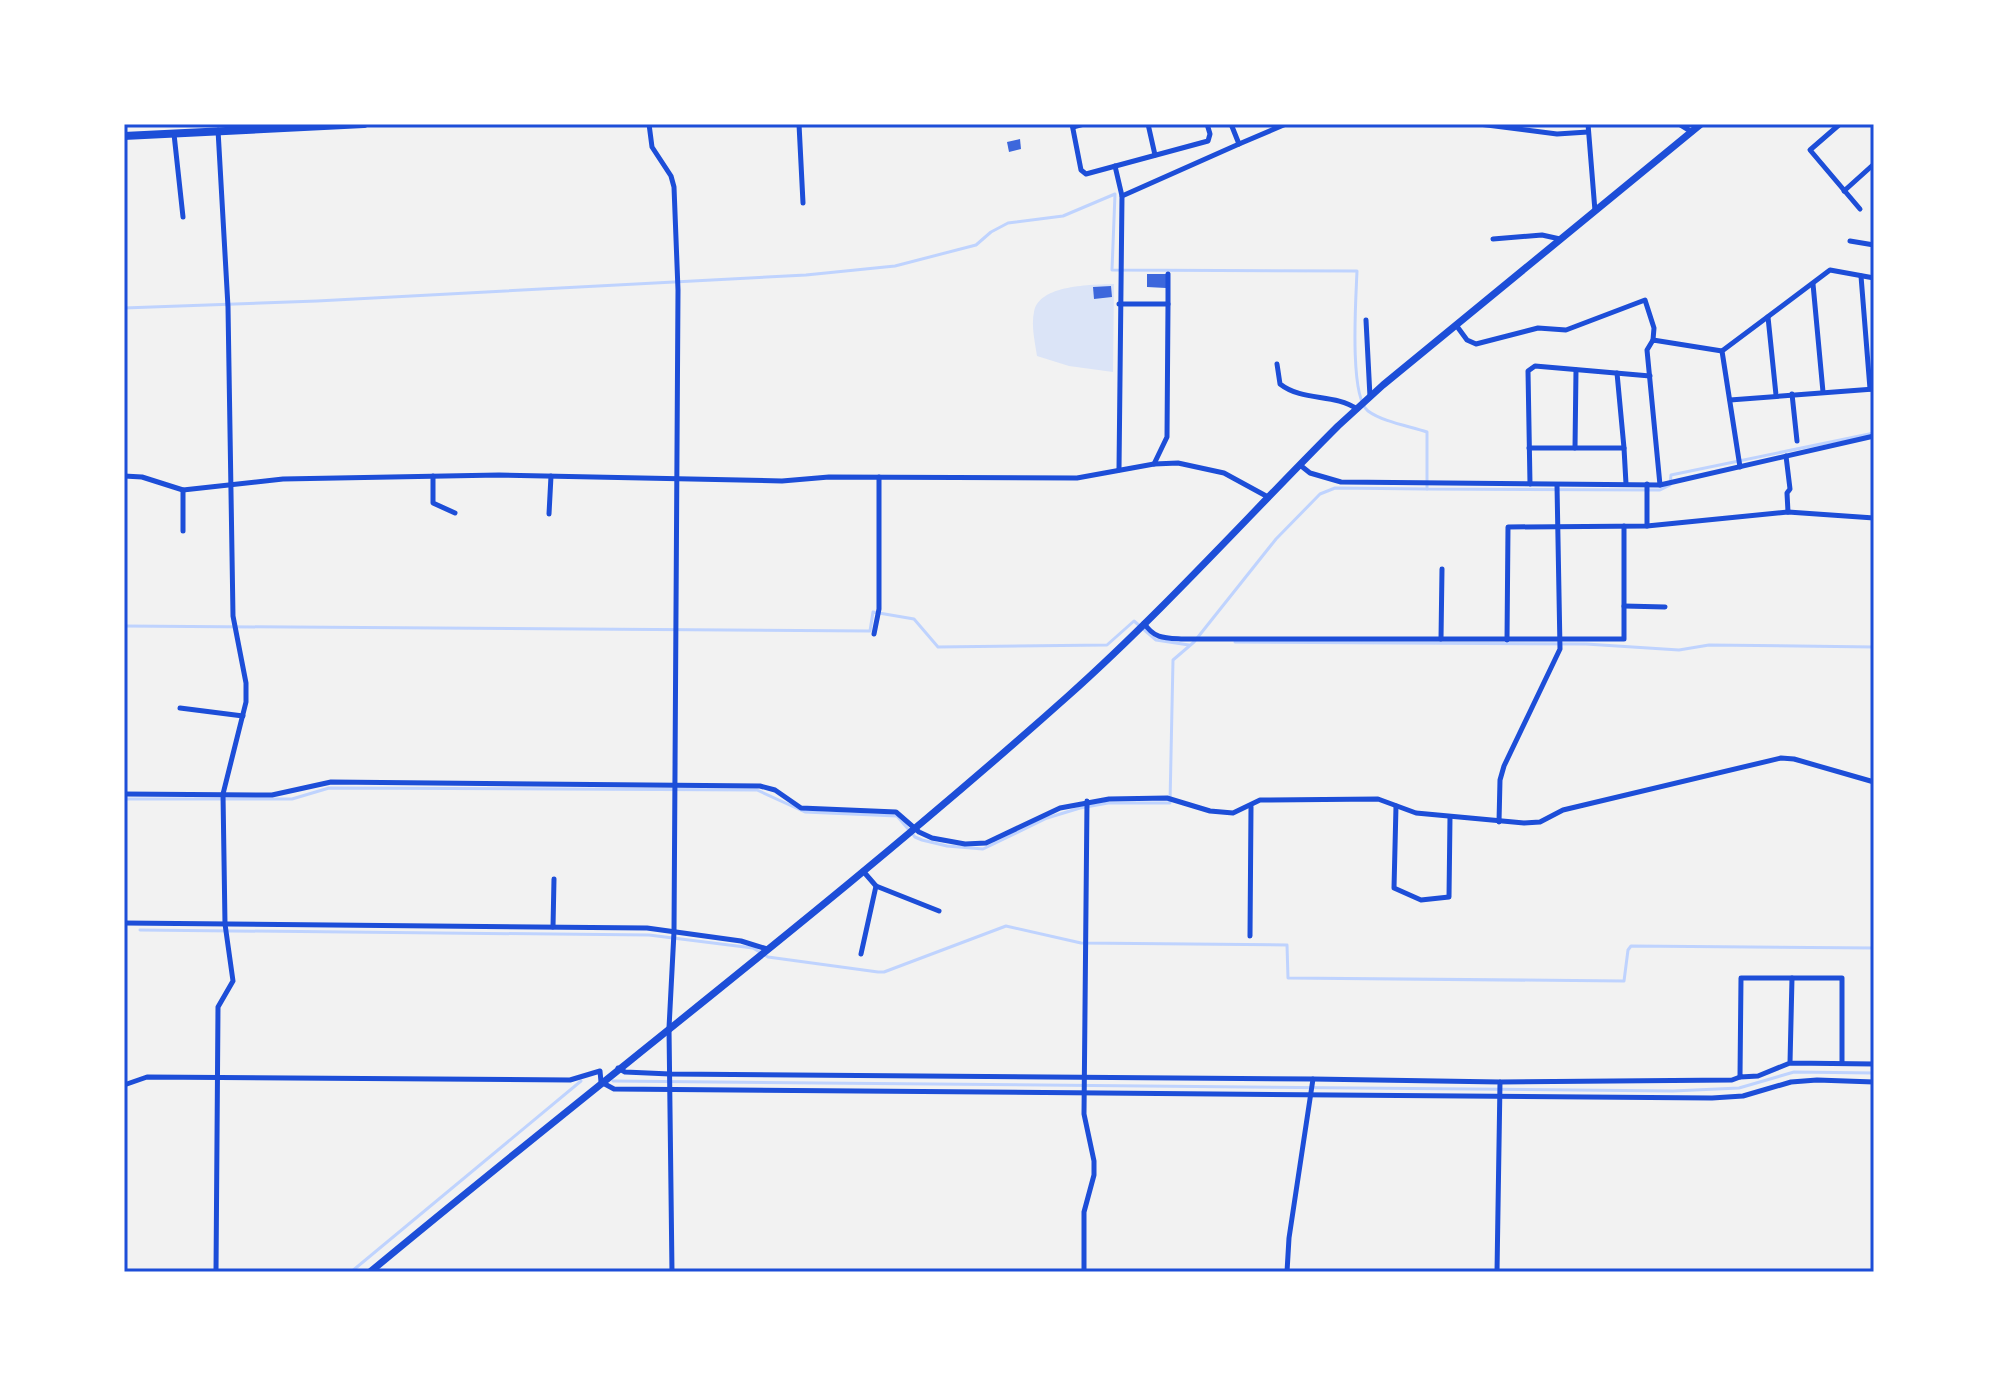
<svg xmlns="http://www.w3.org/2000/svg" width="1998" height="1396" font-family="'Public Sans',sans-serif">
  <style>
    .green { fill: #dbe4f7 }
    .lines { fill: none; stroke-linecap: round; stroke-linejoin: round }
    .stream { stroke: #bfd3fe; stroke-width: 3 }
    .building { fill: #3d67dc }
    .minor { stroke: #1d4ed8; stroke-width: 5 }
    .secondary { stroke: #1d4ed8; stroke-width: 7 }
    .primary { stroke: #1d4ed8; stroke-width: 8 }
    .neatline { fill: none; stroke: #1d4ed8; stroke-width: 3 }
  </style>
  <rect width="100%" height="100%" fill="#f2f2f2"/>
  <!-- green -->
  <path class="green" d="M1114 284 1113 372 1069 366 1037 356C1035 342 1031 326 1034 312 1039 284 1092 285 1114 284Z"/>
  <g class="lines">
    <!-- stream -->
    <g class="stream">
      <path d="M124 308 317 301 806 275 895 266 976 245 991 232 1008 223 1063 216 1115 194 1112 270 1357 271C1356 297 1349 397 1368 411 1383 422 1409 426 1427 432V489L1660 490 1670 485 1671 475 1874 433"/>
      <polyline points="124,626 870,631 873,612 914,619 938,647 1107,645 1134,621 1156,640 1189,645"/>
      <polyline points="1235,642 1586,644 1679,650 1709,645 1874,647"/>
      <polyline points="124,799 292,799 329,788 757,790 805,812 897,816 915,837 922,840 947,846 983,849 1047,818 1080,808 1108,803 1170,803 1173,660 1194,642 1276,539 1320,494 1335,488 1427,489"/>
      <polyline points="140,930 649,935 753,948 768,957 878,972 884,972 1006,926 1081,943 1287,945 1288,978 1624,981 1628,950 1631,946 1874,948"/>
      <polyline points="613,1081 1673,1091 1739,1088 1794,1072 1874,1073"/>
      <polyline points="351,1272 581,1081"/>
    </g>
  </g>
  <!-- building -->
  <g class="building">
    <polygon points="1020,139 1021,149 1009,152 1007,142"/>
    <polygon points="1147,274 1166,274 1166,288 1147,287"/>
    <polygon points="1111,286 1112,297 1094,299 1093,287"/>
  </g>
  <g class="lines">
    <!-- minor -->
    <g class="minor">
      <polyline points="649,124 652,147 671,176 674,187 678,290 674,932 669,1028 672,1272"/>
      <polyline points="799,124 803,203"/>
      <polyline points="1072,124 1081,170 1086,174 1208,141 1210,134 1207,124"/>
      <polyline points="1148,124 1155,155"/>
      <polyline points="1479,124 1557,134 1588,132"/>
      <polyline points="1588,124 1595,211"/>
      <polyline points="1679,124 1692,132"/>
      <polyline points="1840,124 1810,150 1860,209"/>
      <polyline points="1073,127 1084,124"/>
      <polyline points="174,134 183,217"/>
      <polyline points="1239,144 1286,124"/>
      <polyline points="1115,166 1122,196"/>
      <polyline points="1844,191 1874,164"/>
      <polyline points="1493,239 1542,235 1560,239"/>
      <polyline points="1850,241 1874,245"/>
      <polyline points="1861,276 1870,389"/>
      <polyline points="1813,284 1823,392"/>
      <polyline points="1119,304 1168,304 1167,437 1154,464"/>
      <polyline points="1168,304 1168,274"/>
      <polyline points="1768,317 1776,395"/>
      <polyline points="1366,320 1370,397"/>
      <polyline points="1456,325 1467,340 1476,344 1538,328 1566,330 1645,300 1654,328 1653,340"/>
      <path d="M1277 364 1280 384C1303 402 1334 393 1357 409"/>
      <polyline points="1792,394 1797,441"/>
      <polyline points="1730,400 1874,389"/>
      <polyline points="1529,448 1624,448 1617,373"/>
      <polyline points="1575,448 1576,370"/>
      <polyline points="1624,448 1626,484"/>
      <polyline points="1786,456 1790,489 1787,493 1788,512"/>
      <polyline points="1300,465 1310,473 1341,482 1660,485 1874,436"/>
      <polyline points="1740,467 1722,351 1830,270 1874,278"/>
      <polyline points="1119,470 1122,196 1239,144 1231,124"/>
      <polyline points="124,476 142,477 183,490 283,479 499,475 782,481 829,477 1077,478 1154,464 1178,463 1224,473 1268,497"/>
      <polyline points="433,476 433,503 455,513"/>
      <polyline points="1530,484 1528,371 1535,366 1650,376"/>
      <polyline points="1660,485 1647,350 1653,340 1722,351"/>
      <polyline points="549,514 551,476"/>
      <polyline points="1647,526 1647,484"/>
      <polyline points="183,531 183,490"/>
      <polyline points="1624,606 1665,607"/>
      <path d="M1144 623C1154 639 1165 638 1183 639H1624V526"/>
      <polyline points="874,634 879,609 879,477"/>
      <polyline points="1441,639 1442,569"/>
      <polyline points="1507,640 1508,527 1647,526 1788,512 1874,518"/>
      <polyline points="180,708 243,716"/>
      <polyline points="124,794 272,795 331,782 760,786 775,790 801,808 896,812 919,832 932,838 965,844 986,843 1060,808 1109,799 1167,798 1210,811 1233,813 1260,800 1378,799 1416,813 1524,823 1540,822 1563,810 1781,758 1794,759 1874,782"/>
      <polyline points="1396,806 1394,888 1421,900 1449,897 1450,817"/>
      <polyline points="1499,822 1500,780 1504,766 1560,649 1557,485"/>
      <polyline points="876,886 939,911"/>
      <polyline points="124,923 647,928 741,941 767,949"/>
      <polyline points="553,927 554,879"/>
      <polyline points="1250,936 1251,807"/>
      <polyline points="861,954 876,886 863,871"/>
      <polyline points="1792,978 1842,978 1842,1063"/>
      <polyline points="1790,1063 1758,1076 1740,1077 1741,978 1792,978 1790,1063 1874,1064"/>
      <polyline points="618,1068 625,1072 670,1074 1313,1079 1289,1238 1287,1272"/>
      <polyline points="1313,1079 1500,1082 1497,1272"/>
      <polyline points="1500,1082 1732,1080 1740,1077"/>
      <polyline points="124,1085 147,1077 570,1080 600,1071 601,1082 614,1089 1712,1098 1743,1096 1791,1082 1817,1080 1874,1082"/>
      <polyline points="216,1272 218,1007 233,981 225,924 223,794 246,702 246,683 233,616 228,307 218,130"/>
      <polyline points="1084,1272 1084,1212 1094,1175 1094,1161 1084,1114 1087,801"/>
      <polyline points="1717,1272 1719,1272"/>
    </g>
    <!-- secondary -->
    <path class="secondary" d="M370 1272C602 1079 843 897 1068 696 1163 611 1248 516 1338 426L1383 385 1701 124"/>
    <!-- primary -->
    <polyline class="primary" points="124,136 364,124"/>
  </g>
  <!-- border -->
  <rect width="1998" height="1396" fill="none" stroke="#ffffff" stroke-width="252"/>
  <rect x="126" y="126" width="1746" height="1144" class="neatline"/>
</svg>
